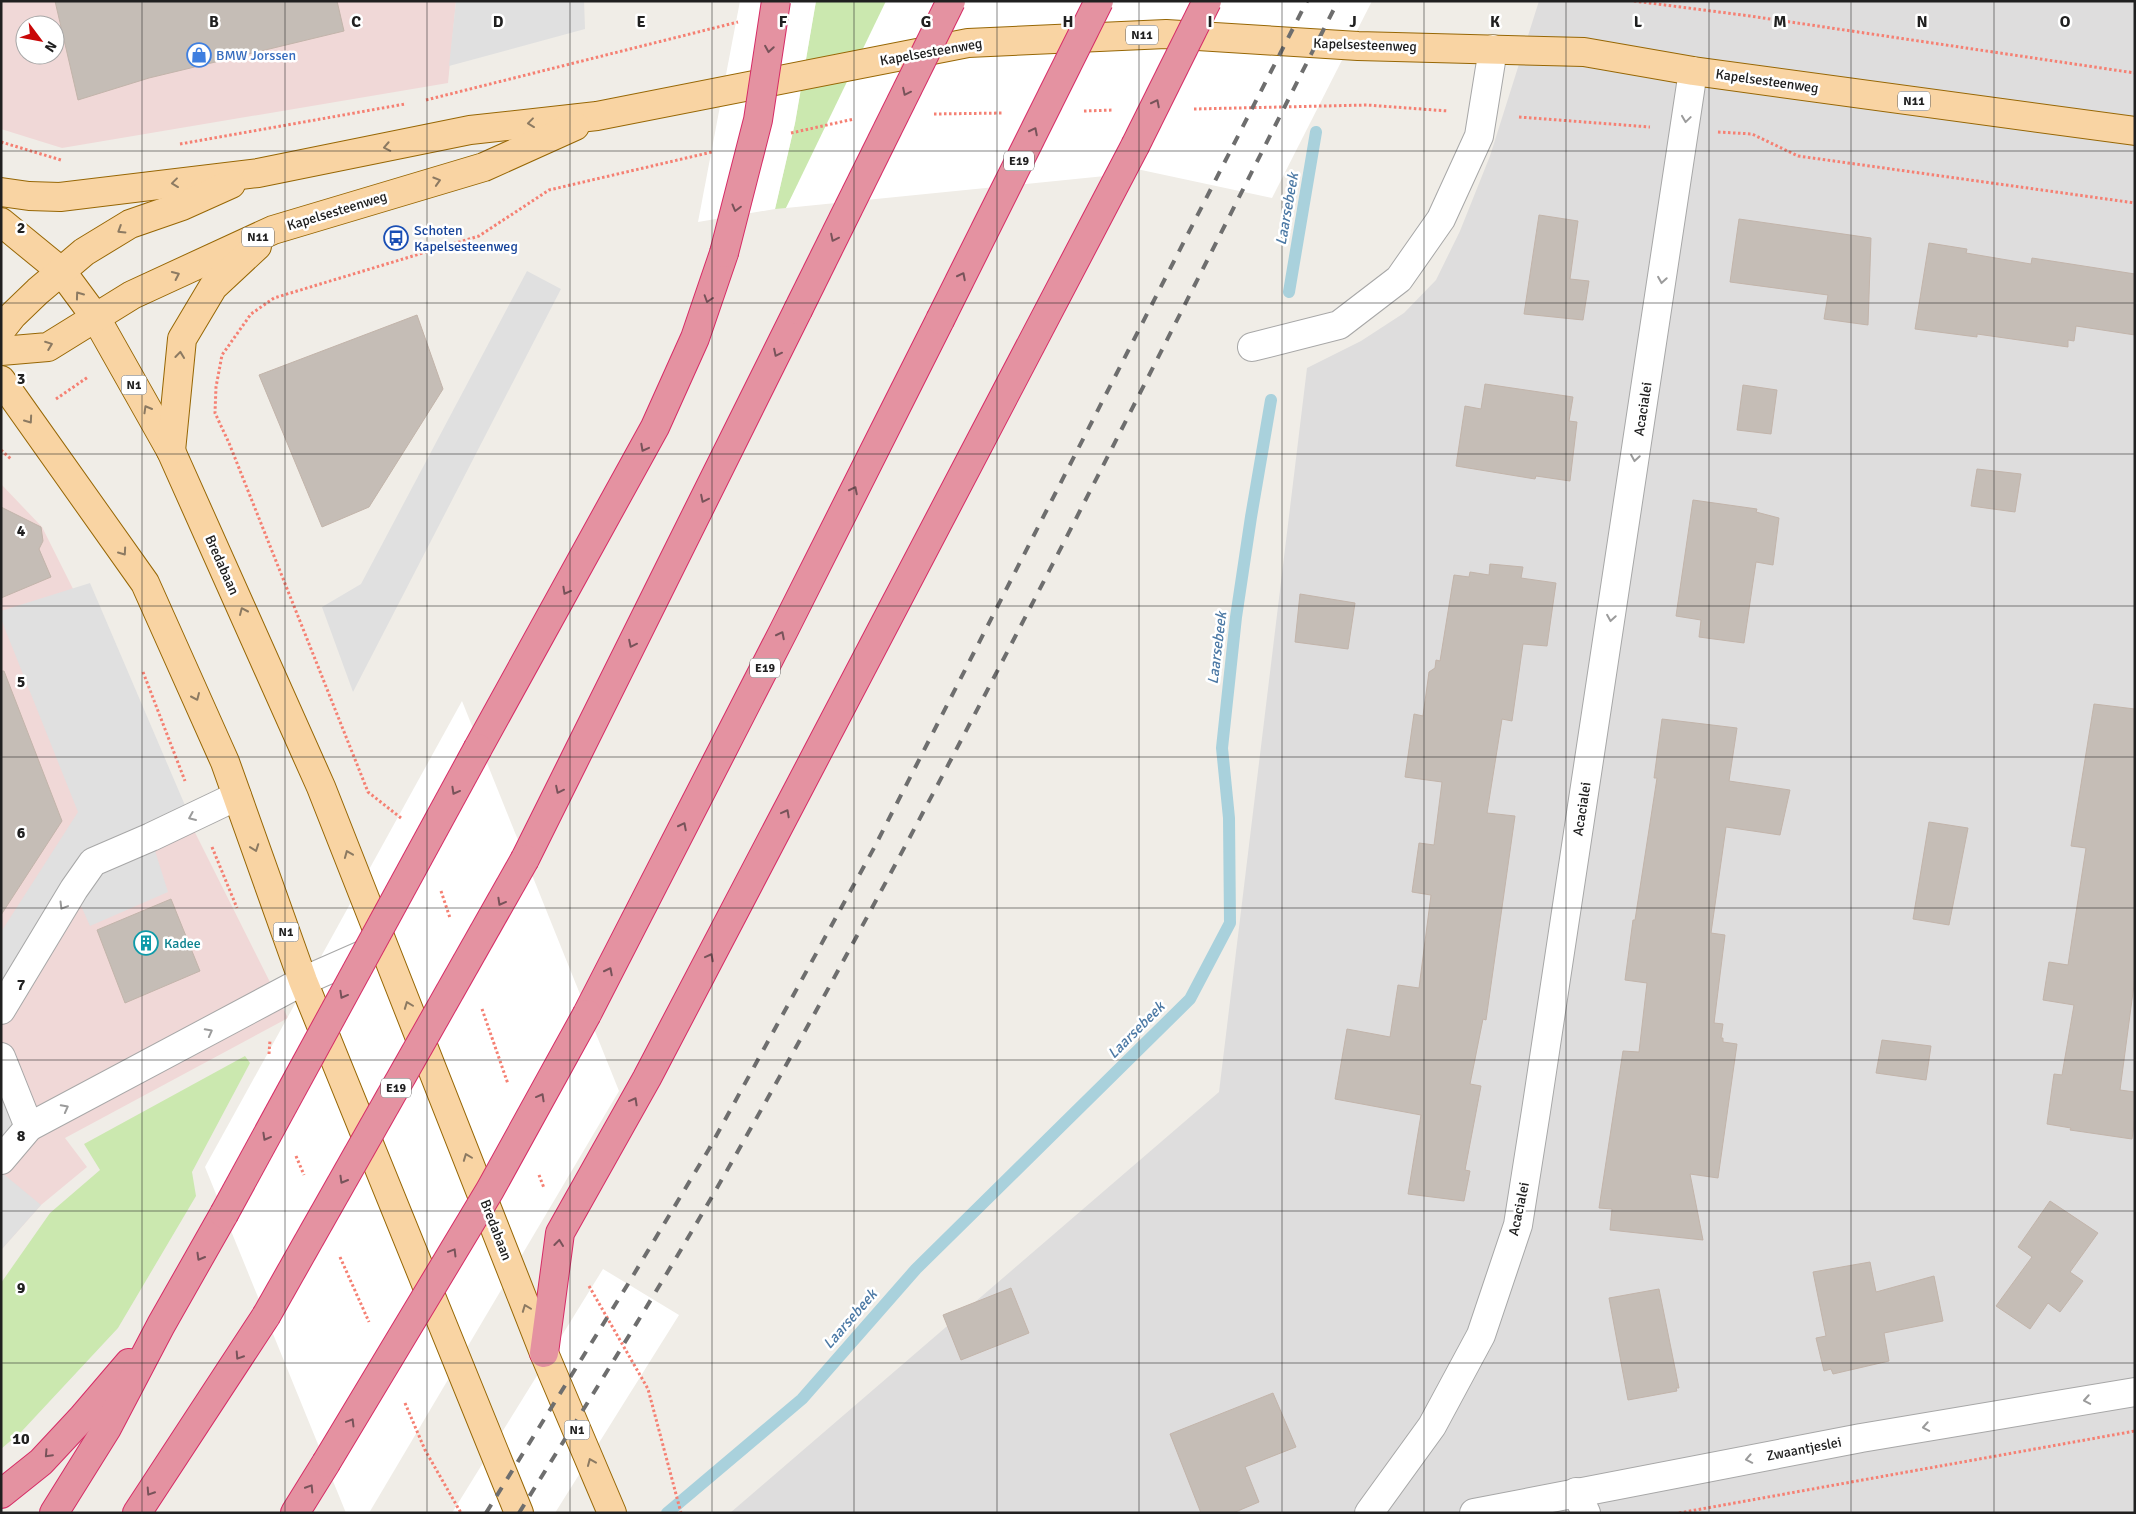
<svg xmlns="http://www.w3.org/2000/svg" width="2136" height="1514" font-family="Signika,sans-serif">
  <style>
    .residential { fill: #dedddd }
    .commercial { fill: #f0d8d7; fill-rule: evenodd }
    .grass { fill: #cbe8af }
    .parking { fill: #e0e0e0 }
    .pier { fill: #fff }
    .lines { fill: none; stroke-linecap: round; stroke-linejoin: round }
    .stream { stroke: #a9d1dc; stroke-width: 12 }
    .building { fill: #c5bdb6; stroke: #c2b4aa }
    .minor-casing { stroke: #a7a7a7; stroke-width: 30 }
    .major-casing { stroke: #976705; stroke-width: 30 }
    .highway-casing { stroke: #d62c66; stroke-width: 30 }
    .path { stroke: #f58073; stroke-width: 3; stroke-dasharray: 2.5 2.5; stroke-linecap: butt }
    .minor { stroke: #fff; stroke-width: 28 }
    .major { stroke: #f9d4a3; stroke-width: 28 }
    .highway { stroke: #e492a1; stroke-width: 28 }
    .rail { stroke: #6e6e6e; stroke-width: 4; stroke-dasharray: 10 10; stroke-linecap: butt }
    .highway-bridge-casing { stroke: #d62c66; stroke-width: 30; stroke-linecap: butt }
    .highway-bridge { stroke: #e492a1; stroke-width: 28 }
    .oneway { stroke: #78535a }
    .oneway2 { stroke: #9b9b9b }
    .oneway3 { stroke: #8c7a62 }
    .grid { fill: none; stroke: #202020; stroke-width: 1; stroke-opacity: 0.55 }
    .labels { text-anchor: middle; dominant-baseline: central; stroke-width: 5; stroke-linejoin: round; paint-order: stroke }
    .shield { fill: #fff; stroke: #636363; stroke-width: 1 }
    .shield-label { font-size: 12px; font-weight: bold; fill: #202020 }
    .street-label { font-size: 14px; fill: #202020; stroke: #fff }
    .shop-label { font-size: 14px; fill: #366cbe; stroke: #fff; text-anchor: start }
    .transit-label { font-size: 14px; fill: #164399; stroke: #fff; text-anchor: start }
    .culture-label { font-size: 14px; fill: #0d838f; stroke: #fff; text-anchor: start }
    .water-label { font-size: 15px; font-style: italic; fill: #4c79a5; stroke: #fff }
    .grid-label { font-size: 16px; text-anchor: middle; font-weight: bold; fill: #202020; stroke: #fff; stroke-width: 5; stroke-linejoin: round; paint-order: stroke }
  </style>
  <rect width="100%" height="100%" fill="#f0ede7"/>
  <!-- residential -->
  <polygon class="residential" points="1539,1 2135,1 2135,1513 730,1513 1219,1092 1307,368 1361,341 1404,313 1436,280 1460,231 1490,156"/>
  <!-- commercial -->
  <g class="commercial">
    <path d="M1 1H456L448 83 62 148 1 129ZM25 25H55V55H25Z"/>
    <polygon points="1,484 42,527 288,1018 65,1138 87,1167 41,1205 1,1250"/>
  </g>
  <!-- grass -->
  <g class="grass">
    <polygon points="816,1 896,1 786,208 775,209 795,123"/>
    <polygon points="245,1056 250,1063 192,1172 196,1196 118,1328 22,1431 1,1449 1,1283 50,1213 100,1170 84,1144"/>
  </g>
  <!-- parking -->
  <g class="parking">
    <polygon points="456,1 584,1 585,29 449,66"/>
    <polygon points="527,271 561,289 353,692 322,607 361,584"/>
    <polygon points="90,583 190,817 151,838 168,892 90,926 74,890 1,1010 1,932 78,812 1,619 1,611"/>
    <polygon points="1,1057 29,1127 1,1160"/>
    <polygon points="1,1172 41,1205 1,1250"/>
  </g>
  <!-- pier -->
  <g class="pier">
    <polygon points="740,1 816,1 795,123 775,209 698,222"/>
    <polygon points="886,1 1191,1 1105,176 786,208"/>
    <polygon points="1196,1 1372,1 1272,198 1118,165"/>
    <polygon points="462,701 619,1091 369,1513 346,1513 205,1167"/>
    <polygon points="603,1269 679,1315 555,1513 452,1513"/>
  </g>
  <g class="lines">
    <!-- stream -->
    <g class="stream">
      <polyline points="1289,292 1316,132"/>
      <polyline points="667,1513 802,1399 916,1269 1190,999 1230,923 1229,818 1222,748 1236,617 1251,517 1271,400"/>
    </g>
  </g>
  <!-- building -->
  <g class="building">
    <polygon points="55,1 337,1 344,31 149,78 78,100"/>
    <polygon points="1539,215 1578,221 1570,279 1589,281 1583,320 1524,314"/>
    <polygon points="1739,219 1871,238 1868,325 1824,319 1828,295 1730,282"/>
    <polygon points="1929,243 1967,249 1966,253 2031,264 2032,258 2135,274 2135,335 2076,326 2074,341 2068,340 2068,347 1977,334 1977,337 1915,329"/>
    <polygon points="417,315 443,389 369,507 322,527 259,375"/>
    <polygon points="1485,384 1573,397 1569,421 1577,422 1570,481 1536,476 1535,479 1456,466 1465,406 1481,409"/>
    <polygon points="1743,385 1777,390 1771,434 1737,430"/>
    <polygon points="1977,469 2021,474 2015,512 1971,506"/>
    <polygon points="1693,500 1757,509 1756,512 1779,518 1773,565 1756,562 1744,643 1699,637 1701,620 1676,616"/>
    <polygon points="1,507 41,527 43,541 39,549 51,577 1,598"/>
    <polygon points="1490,564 1523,567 1521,578 1556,583 1547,646 1523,644 1512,721 1502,719 1487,813 1515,816 1486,1020 1483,1019 1470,1084 1481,1086 1465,1170 1470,1171 1464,1201 1408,1194 1421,1115 1335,1099 1347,1029 1390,1037 1398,985 1419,988 1431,895 1412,892 1419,843 1434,845 1442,782 1405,777 1414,714 1423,716 1429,672 1435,668 1436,660 1440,661 1454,575 1469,577 1470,572 1489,575"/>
    <polygon points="1300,594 1355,603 1348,649 1295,642"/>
    <polygon points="1,671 4,671 62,821 1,915"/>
    <polygon points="2094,704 2135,709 2135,977 2120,1090 2135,1092 2135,1117 2132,1139 2070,1130 2071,1128 2047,1124 2054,1074 2062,1075 2074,1005 2043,1000 2049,962 2068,965 2086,848 2071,846"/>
    <polygon points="1662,719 1737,728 1729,781 1790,790 1780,835 1726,827 1711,933 1725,935 1714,1023 1723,1024 1721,1038 1723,1038 1723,1042 1737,1044 1718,1178 1690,1174 1703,1240 1610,1230 1612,1209 1599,1208 1623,1051 1639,1052 1647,983 1625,980 1633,920 1635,920 1657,778 1654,778"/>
    <polygon points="1929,822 1968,828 1949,925 1913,919"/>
    <polygon points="171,899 200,971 125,1003 97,930"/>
    <polygon points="1882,1040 1931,1046 1926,1080 1876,1073"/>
    <polygon points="2050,1201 2098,1233 2070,1272 2083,1281 2060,1312 2048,1303 2030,1329 1996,1306 2032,1257 2018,1247"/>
    <polygon points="1870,1262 1876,1292 1934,1276 1943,1321 1884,1333 1889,1361 1833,1374 1831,1369 1824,1371 1816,1338 1826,1336 1813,1272"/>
    <polygon points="1011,1288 1029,1333 961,1360 943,1315"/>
    <polygon points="1659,1289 1679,1388 1676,1388 1677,1391 1628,1400 1609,1298"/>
    <polygon points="1273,1393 1296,1447 1245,1467 1259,1502 1233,1513 1201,1513 1170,1434"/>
  </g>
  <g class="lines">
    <!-- minor casing -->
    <g class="minor-casing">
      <g id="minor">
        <polyline points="1252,347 1339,325 1399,279 1441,219 1479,136 1493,49"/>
        <polyline points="1,1010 74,889 93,862 151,837 237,796"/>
        <polyline points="1,1057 29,1127"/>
        <polyline points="1,1160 29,1127 303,981 378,948"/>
        <polyline points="1576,1492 1586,1513"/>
        <polyline points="1369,1513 1432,1426 1481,1335 1518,1225 1536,1111 1693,71"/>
        <polyline points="1474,1513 1861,1438 2135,1392"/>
      </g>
    </g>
    <!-- major casing -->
    <g class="major-casing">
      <g id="major">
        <polyline points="1,192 29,196 60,197 258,173 470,130 597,116 968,43 1166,34 1358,46 1584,52 1693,71 2135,131"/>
        <polyline points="1,222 62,272 96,318 171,451 321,787 544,1353 612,1513"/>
        <polyline points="1,330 12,316 38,291 84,252 130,224 182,206 231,184"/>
        <polyline points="1,351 48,347 132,295 273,230 484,167 575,126"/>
        <polyline points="1,380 145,583 225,762 303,981 519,1513"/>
        <polyline points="171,451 182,339 213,287 257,246"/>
      </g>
    </g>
    <!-- highway casing -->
    <g class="highway-casing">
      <g id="highway">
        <polyline points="478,748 655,427 695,338 724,253"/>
        <polyline points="525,859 798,310"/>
        <polyline points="587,1014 784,630 940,320"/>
        <polyline points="544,1353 560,1233 647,1078 1135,146"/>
        <polyline points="1,1494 41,1462 82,1418 129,1363"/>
        <polyline points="54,1513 107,1428 161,1325 224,1214"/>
        <polyline points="137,1513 266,1316"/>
        <polyline points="295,1513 326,1463"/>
      </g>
    </g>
    <!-- path -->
    <g class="path">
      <polyline points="1634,1 1750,16 2135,73"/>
      <polyline points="426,100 738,22"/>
      <polyline points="1194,109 1367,105 1448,111"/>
      <polyline points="1084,111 1113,110"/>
      <polyline points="934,114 1003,113"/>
      <polyline points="1519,117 1650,127"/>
      <polyline points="1718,132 1752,134 1798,156 2135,203"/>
      <polyline points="791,133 854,119"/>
      <polyline points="1,142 61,160"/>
      <polyline points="180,144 405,104"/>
      <polyline points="56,399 88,377"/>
      <polyline points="1,450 12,460"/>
      <polyline points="143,672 185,781"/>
      <polyline points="401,818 368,792 229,443 215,413 216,387 222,355 251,314 274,298 479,236 549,190 712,152"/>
      <polyline points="212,847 237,908"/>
      <polyline points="441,891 450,918"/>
      <polyline points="482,1009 508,1084"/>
      <polyline points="269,1054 270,1040"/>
      <polyline points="296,1156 304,1175"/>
      <polyline points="539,1175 544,1188"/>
      <polyline points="340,1257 369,1322"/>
      <polyline points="589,1286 648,1389 681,1513"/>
      <polyline points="405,1403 425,1450 461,1513"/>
      <polyline points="1679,1513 2135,1431"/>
    </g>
    <!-- minor -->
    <use href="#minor" class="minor"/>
    <!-- major -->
    <use href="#major" class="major"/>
    <!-- highway -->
    <use href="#highway" class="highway"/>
    <!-- rail -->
    <g class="rail">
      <polyline points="486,1513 628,1284 709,1149 874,848 1307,1"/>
      <path d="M519 1513C592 1395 666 1279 734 1158 948 780 1142 389 1338 1"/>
    </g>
    <!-- highway-bridge casing -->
    <g class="highway-bridge-casing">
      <g id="highway-bridge">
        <polyline points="1135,146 1207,1"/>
        <polyline points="724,253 758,120 776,1"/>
        <polyline points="798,310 951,1"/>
        <polyline points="940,320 1099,1"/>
        <polyline points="224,1214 478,748"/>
        <polyline points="266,1316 525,859"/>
        <polyline points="326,1463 490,1190 587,1014"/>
      </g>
    </g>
    <!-- highway-bridge -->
    <use href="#highway-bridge" class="highway-bridge"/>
  </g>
  <!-- one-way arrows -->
  <defs><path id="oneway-chevron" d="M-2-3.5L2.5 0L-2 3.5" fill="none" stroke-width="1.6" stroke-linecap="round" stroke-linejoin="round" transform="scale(1.25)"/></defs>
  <g class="oneway">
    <use href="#oneway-chevron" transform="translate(769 49) rotate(99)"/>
    <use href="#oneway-chevron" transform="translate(906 92) rotate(116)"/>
    <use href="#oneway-chevron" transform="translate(1156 103) rotate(-63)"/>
    <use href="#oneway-chevron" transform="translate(1034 131) rotate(-63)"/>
    <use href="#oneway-chevron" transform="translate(736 208) rotate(105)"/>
    <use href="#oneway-chevron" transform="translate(834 238) rotate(116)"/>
    <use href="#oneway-chevron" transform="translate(962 276) rotate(-63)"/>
    <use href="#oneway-chevron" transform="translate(708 299) rotate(108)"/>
    <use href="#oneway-chevron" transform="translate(777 353) rotate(116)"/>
    <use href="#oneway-chevron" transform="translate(644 448) rotate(118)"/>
    <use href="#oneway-chevron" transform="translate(854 490) rotate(-63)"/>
    <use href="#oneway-chevron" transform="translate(704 499) rotate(116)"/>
    <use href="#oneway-chevron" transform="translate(566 591) rotate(119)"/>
    <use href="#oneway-chevron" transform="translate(781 635) rotate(-63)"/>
    <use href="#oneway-chevron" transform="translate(632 644) rotate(116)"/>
    <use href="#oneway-chevron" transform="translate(559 790) rotate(116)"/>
    <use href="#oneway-chevron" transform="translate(455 791) rotate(119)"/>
    <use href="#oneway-chevron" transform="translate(786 813) rotate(-62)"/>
    <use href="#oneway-chevron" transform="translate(683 826) rotate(-63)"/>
    <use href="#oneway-chevron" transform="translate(501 902) rotate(119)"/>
    <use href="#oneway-chevron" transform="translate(710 957) rotate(-62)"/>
    <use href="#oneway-chevron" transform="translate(609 971) rotate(-63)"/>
    <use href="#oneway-chevron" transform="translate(343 995) rotate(119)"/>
    <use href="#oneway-chevron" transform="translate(541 1097) rotate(-61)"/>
    <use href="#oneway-chevron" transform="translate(634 1101) rotate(-61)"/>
    <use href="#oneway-chevron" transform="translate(266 1137) rotate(119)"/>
    <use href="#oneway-chevron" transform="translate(343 1180) rotate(120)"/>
    <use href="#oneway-chevron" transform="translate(559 1243) rotate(-83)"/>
    <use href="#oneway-chevron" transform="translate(453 1252) rotate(-59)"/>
    <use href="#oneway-chevron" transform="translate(200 1257) rotate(120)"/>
    <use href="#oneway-chevron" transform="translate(239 1356) rotate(123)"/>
    <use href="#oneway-chevron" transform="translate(351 1422) rotate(-59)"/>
    <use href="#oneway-chevron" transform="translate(48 1454) rotate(133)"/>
    <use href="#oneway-chevron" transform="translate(310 1488) rotate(-58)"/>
    <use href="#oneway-chevron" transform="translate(150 1492) rotate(123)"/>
  </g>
  <g class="oneway2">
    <use href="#oneway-chevron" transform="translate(1686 119) rotate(98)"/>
    <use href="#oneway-chevron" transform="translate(1662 280) rotate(99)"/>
    <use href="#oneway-chevron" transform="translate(1635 458) rotate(99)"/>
    <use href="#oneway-chevron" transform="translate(1611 618) rotate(99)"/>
    <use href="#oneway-chevron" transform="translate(192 817) rotate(157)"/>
    <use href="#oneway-chevron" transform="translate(63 906) rotate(121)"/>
    <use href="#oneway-chevron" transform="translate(209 1032) rotate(-28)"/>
    <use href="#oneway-chevron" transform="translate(65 1108) rotate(-28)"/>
    <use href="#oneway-chevron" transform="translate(2087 1400) rotate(170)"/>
    <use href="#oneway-chevron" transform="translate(1926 1427) rotate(170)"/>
    <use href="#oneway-chevron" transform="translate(1749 1459) rotate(169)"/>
  </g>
  <g class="oneway3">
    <use href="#oneway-chevron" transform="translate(531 123) rotate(173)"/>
    <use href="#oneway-chevron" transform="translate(387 147) rotate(169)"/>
    <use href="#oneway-chevron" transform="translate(437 181) rotate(-17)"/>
    <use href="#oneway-chevron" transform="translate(175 183) rotate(173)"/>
    <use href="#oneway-chevron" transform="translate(121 230) rotate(148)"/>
    <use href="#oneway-chevron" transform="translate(176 275) rotate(-25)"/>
    <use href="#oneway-chevron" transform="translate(79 295) rotate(-126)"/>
    <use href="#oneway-chevron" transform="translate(49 345) rotate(-21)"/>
    <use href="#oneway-chevron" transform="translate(180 355) rotate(-84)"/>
    <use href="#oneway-chevron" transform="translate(147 409) rotate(-120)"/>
    <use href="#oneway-chevron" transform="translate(29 420) rotate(55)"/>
    <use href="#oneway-chevron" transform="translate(123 552) rotate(55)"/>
    <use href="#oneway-chevron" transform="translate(243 611) rotate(-114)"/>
    <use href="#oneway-chevron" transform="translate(196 697) rotate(66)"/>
    <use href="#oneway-chevron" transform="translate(255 848) rotate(70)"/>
    <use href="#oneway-chevron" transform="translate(348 854) rotate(-112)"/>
    <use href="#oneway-chevron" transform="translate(408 1005) rotate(-111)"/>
    <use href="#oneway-chevron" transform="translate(467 1157) rotate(-111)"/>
    <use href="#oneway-chevron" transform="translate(526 1308) rotate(-111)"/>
    <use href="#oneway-chevron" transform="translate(591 1462) rotate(-113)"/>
  </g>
  <!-- grid -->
  <path class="grid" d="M142 1V1513M285 1V1513M427 1V1513M570 1V1513M712 1V1513M854 1V1513M997 1V1513M1139 1V1513M1282 1V1513M1424 1V1513M1566 1V1513M1709 1V1513M1851 1V1513M1994 1V1513M1 151H2135M1 303H2135M1 454H2135M1 606H2135M1 757H2135M1 908H2135M1 1060H2135M1 1211H2135M1 1363H2135"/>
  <!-- icons -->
  <defs>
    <g id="shop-ring" transform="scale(1.25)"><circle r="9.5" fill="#fff" stroke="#3f7fe0" stroke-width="1.5"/><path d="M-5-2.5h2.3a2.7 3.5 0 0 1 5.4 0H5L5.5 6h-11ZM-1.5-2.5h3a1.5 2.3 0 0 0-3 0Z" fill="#3f7fe0"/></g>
    <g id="bus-ring" transform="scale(1.25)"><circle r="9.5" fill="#fff" stroke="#1a4fb4" stroke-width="1.5"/><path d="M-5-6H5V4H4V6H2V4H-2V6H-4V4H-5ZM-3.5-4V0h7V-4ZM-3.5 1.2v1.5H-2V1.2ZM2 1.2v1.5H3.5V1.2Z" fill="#1a4fb4"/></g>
    <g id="building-ring" transform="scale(1.25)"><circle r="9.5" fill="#fff" stroke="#0f9aa8" stroke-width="1.5"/><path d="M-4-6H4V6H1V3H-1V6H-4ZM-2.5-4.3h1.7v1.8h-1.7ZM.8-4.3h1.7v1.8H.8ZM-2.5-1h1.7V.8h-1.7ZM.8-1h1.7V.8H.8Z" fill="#0f9aa8"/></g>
  </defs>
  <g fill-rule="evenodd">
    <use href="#shop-ring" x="199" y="55"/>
    <use href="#bus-ring" x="396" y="238"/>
    <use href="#building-ring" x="146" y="943"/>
  </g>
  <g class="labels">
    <!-- shield labels -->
    <g class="shield">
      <rect x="1126" y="25.5" width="32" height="19" rx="4"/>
      <rect x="1898" y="91.5" width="32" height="19" rx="4"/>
      <rect x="1004" y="151.5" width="30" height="19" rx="4"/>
      <rect x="242" y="227.5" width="32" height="19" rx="4"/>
      <rect x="121.5" y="375.5" width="25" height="19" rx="4"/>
      <rect x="750" y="658.5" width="30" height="19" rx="4"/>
      <rect x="273.5" y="922.5" width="25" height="19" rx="4"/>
      <rect x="381" y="1078.5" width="30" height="19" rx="4"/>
      <rect x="564.5" y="1420.5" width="25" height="19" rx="4"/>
    </g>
    <g class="shield-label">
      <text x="1142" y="35">N11</text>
      <text x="1914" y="101">N11</text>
      <text x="1019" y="161">E19</text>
      <text x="258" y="237">N11</text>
      <text x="134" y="385">N1</text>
      <text x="765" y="668">E19</text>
      <text x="286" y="932">N1</text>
      <text x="396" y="1088">E19</text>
      <text x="577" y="1430">N1</text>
    </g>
    <!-- street labels -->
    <g class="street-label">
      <text transform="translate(1365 45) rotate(2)">Kapelsesteenweg</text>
      <text transform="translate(931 52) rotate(-10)">Kapelsesteenweg</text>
      <text transform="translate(1767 81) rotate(8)">Kapelsesteenweg</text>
      <text transform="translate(337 211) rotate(-17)">Kapelsesteenweg</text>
      <text transform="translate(1643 409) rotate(-81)">Acacialei</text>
      <text transform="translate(222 565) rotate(66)">Bredabaan</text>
      <text transform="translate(1582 809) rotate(-81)">Acacialei</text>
      <text transform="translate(1519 1209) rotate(-78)">Acacialei</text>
      <text transform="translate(496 1230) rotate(69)">Bredabaan</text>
      <text transform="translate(1804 1449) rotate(-11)">Zwaantjeslei</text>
    </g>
    <!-- shop labels -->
    <g class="shop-label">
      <text x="216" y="55">BMW Jorssen</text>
    </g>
    <!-- transit labels -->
    <g class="transit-label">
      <text x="414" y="230">Schoten<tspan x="414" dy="16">Kapelsesteenweg</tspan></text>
    </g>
    <!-- culture labels -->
    <g class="culture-label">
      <text x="164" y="943">Kadee</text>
    </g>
    <!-- water labels -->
    <g class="water-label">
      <text transform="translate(1287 209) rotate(-80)">Laarsebeek</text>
      <text transform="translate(1217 648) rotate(-83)">Laarsebeek</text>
      <text transform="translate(1136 1030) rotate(-45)">Laarsebeek</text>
      <text transform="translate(850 1319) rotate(-49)">Laarsebeek</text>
    </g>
  </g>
  <g class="grid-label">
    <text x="214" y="27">B</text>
    <text x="356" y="27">C</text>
    <text x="498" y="27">D</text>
    <text x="641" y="27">E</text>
    <text x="783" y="27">F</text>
    <text x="926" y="27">G</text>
    <text x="1068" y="27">H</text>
    <text x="1210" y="27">I</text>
    <text x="1353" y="27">J</text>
    <text x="1495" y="27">K</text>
    <text x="1638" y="27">L</text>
    <text x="1780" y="27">M</text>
    <text x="1922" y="27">N</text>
    <text x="2065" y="27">O</text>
    <text x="21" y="233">2</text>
    <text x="21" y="384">3</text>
    <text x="21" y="536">4</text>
    <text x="21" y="687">5</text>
    <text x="21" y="838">6</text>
    <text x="21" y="990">7</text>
    <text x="21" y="1141">8</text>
    <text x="21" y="1293">9</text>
    <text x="21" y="1444">10</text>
  </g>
  <!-- border -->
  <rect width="2136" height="1514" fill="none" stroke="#202020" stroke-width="5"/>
  <!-- north arrow -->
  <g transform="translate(40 40) rotate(122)"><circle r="24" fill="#ffffff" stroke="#a6a6a6"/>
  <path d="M0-4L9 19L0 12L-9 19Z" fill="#c90707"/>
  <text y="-8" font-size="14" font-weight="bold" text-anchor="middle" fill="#202020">N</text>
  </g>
</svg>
